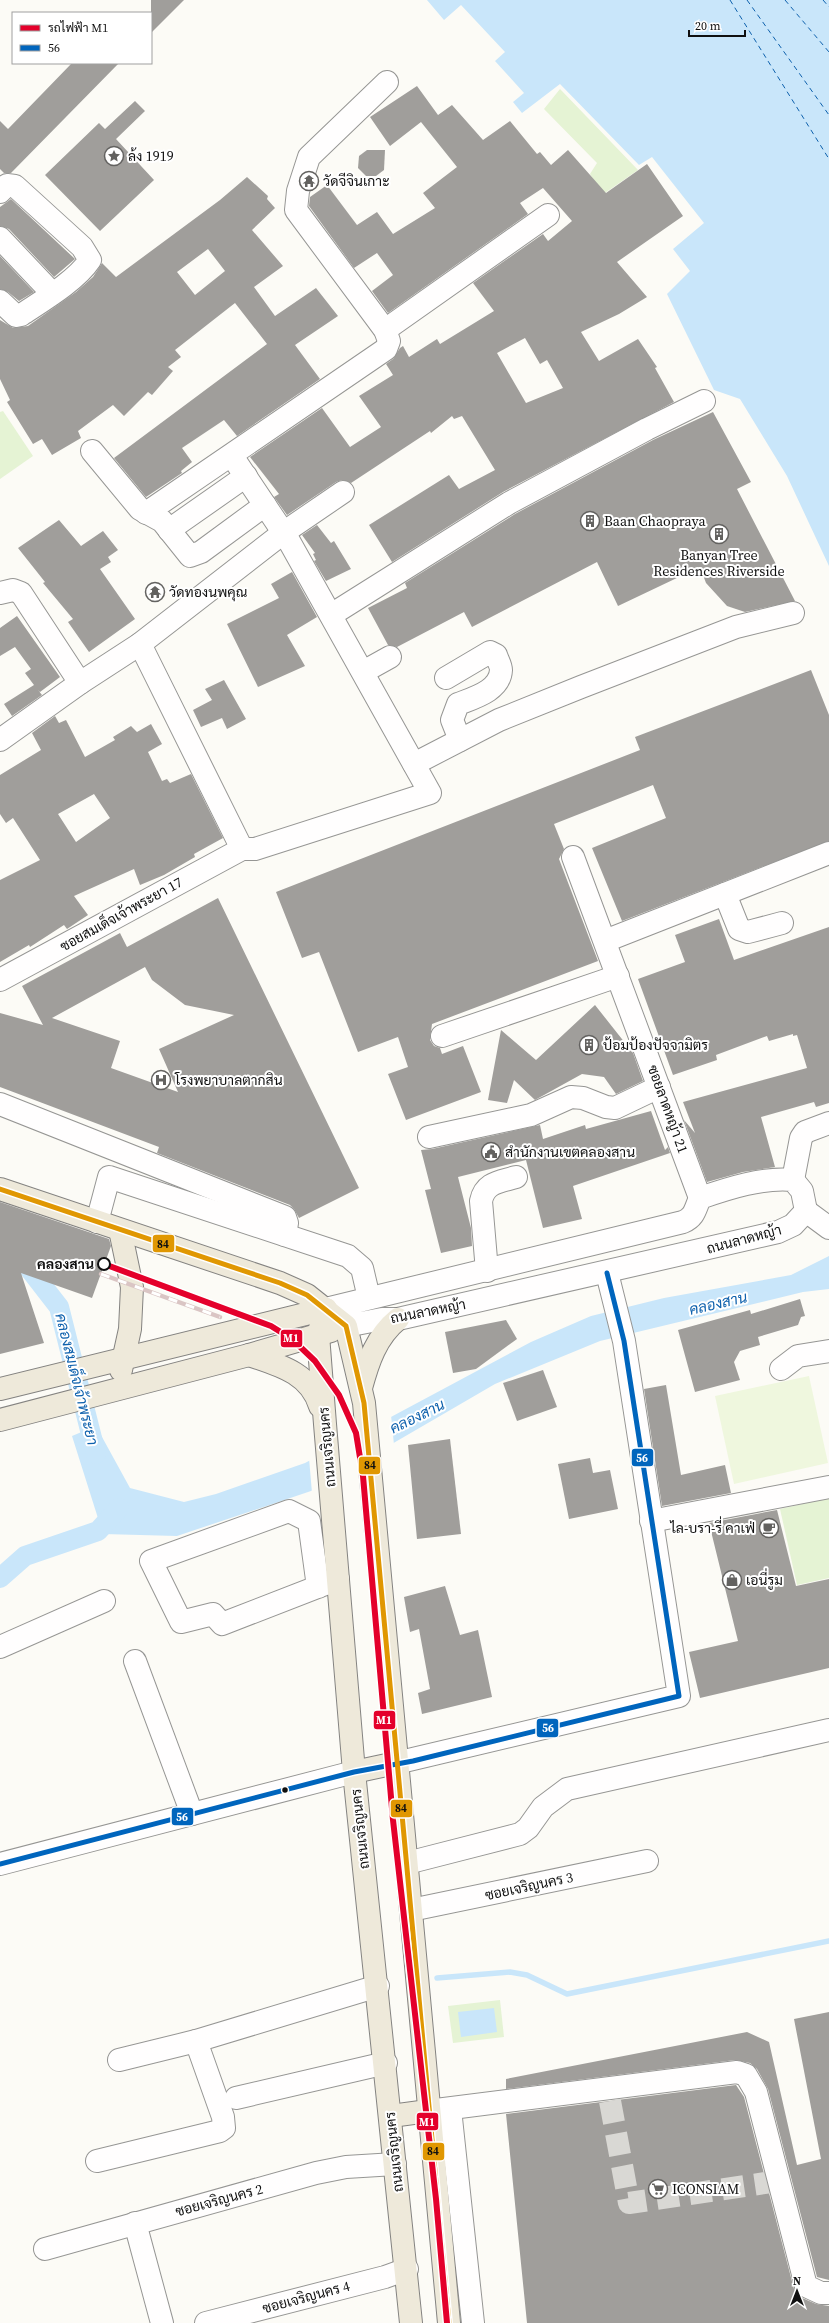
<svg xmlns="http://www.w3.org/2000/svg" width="829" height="2323" font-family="'Source Serif 4',Sarabun,serif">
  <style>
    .green { fill: #e5f3d4 }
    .pitch { fill: #eff7de }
    .water { fill: #c9e6fa }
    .pier { fill: #fcfbf6 }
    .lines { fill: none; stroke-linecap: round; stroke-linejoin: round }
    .stream { stroke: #c9e6fa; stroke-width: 5.5 }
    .canal { stroke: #c9e6fa; stroke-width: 20 }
    .ferry { stroke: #0e61ad; stroke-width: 1; stroke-dasharray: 5 4; stroke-linecap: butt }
    .building { fill: #a09e9b; fill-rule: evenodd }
    .minor-tunnel { stroke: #d9d8d4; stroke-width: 22; stroke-dasharray: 22 11; stroke-linecap: butt }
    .minor-casing { stroke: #969694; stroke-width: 24 }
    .major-casing { stroke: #848381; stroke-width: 24 }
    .minor { stroke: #fffefe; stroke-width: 22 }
    .major { stroke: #eee9da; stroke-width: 22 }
    .rail-casing { stroke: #dac5c4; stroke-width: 4.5 }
    .rail { stroke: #fff; stroke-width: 3; stroke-dasharray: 9; stroke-linecap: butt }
    .bus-1-casing { stroke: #fff; stroke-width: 8 }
    .bus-2-casing { stroke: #fff; stroke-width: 8 }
    .bus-1 { stroke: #0065bd; stroke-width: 5 }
    .bus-2 { stroke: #e09702; stroke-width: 5 }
    .metro-1-casing { stroke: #fff; stroke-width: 9 }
    .metro-1 { stroke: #e4002b; stroke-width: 6 }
    .stop-dot { fill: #fff; stroke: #101010; stroke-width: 2 }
    .bus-dot { fill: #101010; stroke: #fff; stroke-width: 1.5 }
    .labels { text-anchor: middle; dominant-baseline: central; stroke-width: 4; stroke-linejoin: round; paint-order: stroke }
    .poi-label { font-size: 14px; fill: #101010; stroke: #fff; text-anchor: start }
    .street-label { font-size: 14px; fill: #101010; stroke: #fff }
    .stop-label { font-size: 14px; font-weight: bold; fill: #101010; stroke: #fff; text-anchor: end }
    .water-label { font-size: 15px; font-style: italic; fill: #0e61ad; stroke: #fff }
    .line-badge { stroke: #fff; stroke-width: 1.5 }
    .badge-label { font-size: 11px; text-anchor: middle; font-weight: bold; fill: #fff }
    .pale-badge-label { font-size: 11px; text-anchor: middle; font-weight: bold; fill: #111 }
  </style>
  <rect width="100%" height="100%" fill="#fcfbf6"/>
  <!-- green -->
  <g class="green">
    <polygon points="560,89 638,170 602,195 590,174 597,163 544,109"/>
    <polygon points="3,411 33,456 0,479 0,412"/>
    <polygon points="829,1498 829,1578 797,1585 780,1509"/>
    <polygon points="500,2000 504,2037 453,2043 448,2006"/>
  </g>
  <!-- pitch -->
  <polygon class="pitch" points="809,1376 828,1463 734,1484 715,1396"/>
  <!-- water -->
  <g class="water">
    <polygon points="427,0 829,0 829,566 787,476 740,399 714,390 667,294 690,271 673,249 704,223 652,157 639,165 560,84 522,113 513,102 524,93 495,61 505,52 461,5 444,20"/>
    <polygon points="829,1256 829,1289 803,1292 600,1341 495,1384 311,1491 177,1536 103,1534 72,1436 96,1426 130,1488 184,1502 216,1494 305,1463 531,1342 591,1316 664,1298 791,1275"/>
    <polygon points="494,2008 497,2032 461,2037 458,2012"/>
  </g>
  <!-- pier -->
  <polygon class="pier" points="391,1415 394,1445 312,1493 309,1458"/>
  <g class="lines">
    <!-- stream -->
    <polyline class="stream" points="437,1978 510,1972 527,1975 567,1994 829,1941"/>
    <!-- canal -->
    <g class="canal">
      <polyline points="0,1247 17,1253 59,1307 96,1454"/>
      <polyline points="0,1578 25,1556 98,1531 119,1508"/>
    </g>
    <!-- ferry -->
    <g class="ferry">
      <polyline points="730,0 829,159"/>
      <polyline points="747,0 829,115"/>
      <polyline points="785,0 829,52"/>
      <polyline points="823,0 829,7"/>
    </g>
  </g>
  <!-- building -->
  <g class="building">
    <polygon points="151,0 184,0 151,33"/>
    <polygon points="72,63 119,63 11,173 4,173 0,169 0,121 8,129"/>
    <path d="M417 86 438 115 452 105 483 140 510 121 537 154 540 152 551 165 568 150 606 193 647 164 683 216 617 262 647 297 619 314 581 332 599 361 638 339 657 367 655 368 674 402 503 492 392 562 369 525 449 475 459 489 495 470 462 416 454 419 452 416 431 433 430 431 351 483 342 480 336 482 287 515 274 497 279 494 250 457 322 408 350 447 381 427 359 396 393 375 386 364 393 359 400 348 403 346 409 357 437 339 440 344 494 311 473 283 543 234 548 241 572 221 543 188 520 203 528 214 388 313 372 291 393 275 377 253 354 268 309 206 310 197 327 185 357 225 377 212 393 234 435 208 423 193 457 167 421 122 390 146 370 117ZM525 338 540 364 547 360 563 388 526 403 497 353Z"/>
    <polygon points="135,101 145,111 116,139 154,180 100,231 45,175 99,123 105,129"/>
    <polygon points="367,150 385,150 384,170 376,176 366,176 358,168 359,156"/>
    <path d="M247 177 268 196 267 199 275 208 252 230 283 266 254 287 275 316 316 288 338 316 295 345 320 379 237 436 224 420 182 448 192 462 181 471 182 473 146 497 114 458 267 344 235 303 175 350 181 357 168 367 173 371 152 395 148 392 124 416 113 405 78 431 81 438 52 455 42 439 33 444 7 402 10 400 0 379V320L13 328 28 326 76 292 93 277 102 263 116 277 220 200ZM208 249 225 271 195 295 177 272Z"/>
    <polygon points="11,199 75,259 54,277 9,229 0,226 0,207"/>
    <polygon points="0,256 34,292 19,301 8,292 0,289"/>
    <polygon points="713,412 751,482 737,489 795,601 745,612 727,606 706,583 700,567 618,606 597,562 472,627 464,612 397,647 388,645 368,608 407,588 405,583 515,514 653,440"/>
    <polygon points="59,520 81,546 103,531 118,550 108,557 111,562 100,569 135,619 89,652 68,622 73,619 43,583 45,582 18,548"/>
    <polygon points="317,525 331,543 334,541 351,569 326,581 314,561 316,560 313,554 315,553 302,535"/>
    <polygon points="292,572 317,617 287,635 305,666 258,687 227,624 279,598 271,584"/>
    <polygon points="17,616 60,677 40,692 38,690 42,695 12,716 4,704 34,685 25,673 31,669 15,647 0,656 0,628"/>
    <polygon points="811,670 829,715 829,841 622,921 592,848 666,818 653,785 554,824 564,849 559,859 598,961 432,1024 430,1040 434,1046 440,1048 442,1054 463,1046 481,1092 406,1120 388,1074 408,1067 398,1037 358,1052 319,952 302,958 276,892 640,750 635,737"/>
    <polygon points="224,680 246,719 227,729 222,718 201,727 193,710 212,700 205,689"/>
    <path d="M55 716 59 723 66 720 85 757 115 740 113 737 131 726 137 732 151 724 162 744 148 752 162 781 167 779 170 783 191 774 223 838 194 854 195 857 164 875 140 885 134 869 74 896 88 915 67 929 64 925 30 947 29 945 0 962V880L40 860 13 818 6 823 0 814V775L41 750 32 733ZM94 794 110 818 76 842 58 814Z"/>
    <path d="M218 898 359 1188 299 1218 294 1209 290 1205 157 1153 159 1147 0 1087V1013L43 1025 22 986 120 933 127 947ZM145 967 152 980 185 1005 234 1015 159 1049 178 1092 111 1068 120 1041 52 1018Z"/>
    <polygon points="719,919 734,960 829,927 829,1103 816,1107 814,1102 761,1117 775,1167 743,1172 707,1182 684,1120 695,1133 683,1102 807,1068 797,1035 793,1036 793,1034 769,1041 767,1036 716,1055 717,1060 673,1075 638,979 685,962 675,935"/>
    <polygon points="595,1005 633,1053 643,1081 616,1094 604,1077 582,1074 535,1100 514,1080 507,1103 488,1100 501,1030 536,1060"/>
    <polygon points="651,1111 665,1150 668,1147 670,1153 573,1186 582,1219 543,1228 526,1160 458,1177 471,1228 472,1246 441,1253 425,1190 431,1189 421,1150 432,1149 540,1125 543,1139 585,1125 586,1129"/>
    <polygon points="0,1202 109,1239 111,1246 92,1298 21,1273 44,1343 0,1354"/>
    <polygon points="800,1299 805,1316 801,1317 798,1325 758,1337 760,1345 740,1351 734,1362 740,1380 695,1392 678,1330 750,1310 751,1314"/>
    <polygon points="506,1320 517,1339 476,1369 453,1373 445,1332"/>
    <polygon points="543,1370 557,1407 517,1421 503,1383"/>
    <polygon points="666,1385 681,1475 725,1465 731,1493 662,1506 644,1389"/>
    <polygon points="450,1439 461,1534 417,1539 408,1445"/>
    <polygon points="590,1458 593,1473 610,1470 618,1509 569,1519 558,1464"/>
    <polygon points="777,1510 796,1586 829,1579 829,1668 700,1698 689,1652 738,1641 709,1523"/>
    <polygon points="445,1586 460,1635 478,1630 492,1697 422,1714 418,1693 430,1689 419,1629 410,1632 404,1597"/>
    <polygon points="829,2012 829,2280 817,2277 768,2089 757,2069 750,2063 735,2060 506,2089 506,2079 747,2032 769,2042 797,2165 821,2159 794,2019"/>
    <polygon points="736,2085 744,2097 794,2289 800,2297 816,2304 829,2306 829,2323 527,2323 506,2114"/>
  </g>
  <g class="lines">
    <!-- minor-tunnel -->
    <polyline class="minor-tunnel" points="610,2101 629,2203 779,2181"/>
    <!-- minor casing -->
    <g class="minor-casing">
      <g id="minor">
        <path d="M0 192 7 185 15 186 82 247 90 260C76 281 42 301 21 315L16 316 0 301"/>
        <polyline points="0,238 52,293"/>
        <polyline points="385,330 548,215"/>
        <polyline points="92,451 140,509 162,521 190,556 201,552 265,505"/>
        <polyline points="146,513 386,349 389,341 385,330 296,210 298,191 309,157 387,82"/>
        <polyline points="169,530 246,476"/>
        <polyline points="0,593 13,590 21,593 80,683"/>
        <polyline points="331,615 509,503 647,429 704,401"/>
        <polyline points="140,644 242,849"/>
        <polyline points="363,672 390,657"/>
        <path d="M446 678 490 652 496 655C497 659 501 665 501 670 500 691 473 698 458 704L452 720 460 740"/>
        <polyline points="0,740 80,683 140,644 283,533 343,492"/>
        <polyline points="414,764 499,720 581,687 736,627 793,613"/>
        <polyline points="573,857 700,1198"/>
        <polyline points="725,894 739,929 748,932 782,923"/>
        <polyline points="605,941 829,853"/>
        <polyline points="0,980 242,849 255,849 430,793 289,541 232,456"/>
        <polyline points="442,1036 618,976"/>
        <polyline points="0,1104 285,1217 287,1223 285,1235"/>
        <polyline points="429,1137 531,1115 571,1097 583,1098 606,1107 615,1108 659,1087"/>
        <polyline points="793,1180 801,1138 805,1132 829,1123"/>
        <polyline points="806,1211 829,1228"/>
        <polyline points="97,1222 109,1177 348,1256 362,1268 369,1298"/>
        <path d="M487 1271 481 1201C485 1182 500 1182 516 1177"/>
        <path d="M326 1309 683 1222C695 1217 695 1209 700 1198 729 1188 763 1177 793 1180L802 1191 806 1211 793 1225 778 1232 398 1319H382L346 1326"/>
        <polyline points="781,1369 798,1356 829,1351"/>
        <polyline points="651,1521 829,1487"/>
        <polyline points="318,1587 309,1521 289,1511 151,1561 181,1622 213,1614 222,1624 338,1579"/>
        <polyline points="0,1647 104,1601"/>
        <polyline points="135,1661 192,1814"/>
        <polyline points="396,1763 679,1696 624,1341 607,1273"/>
        <polyline points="407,1863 520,1834 528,1828 543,1807 567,1789 829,1730"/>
        <polyline points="0,1864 354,1772"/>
        <polyline points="411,1910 647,1861"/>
        <polyline points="119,2060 196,2041"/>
        <polyline points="236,2098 386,2063"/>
        <polyline points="450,2109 473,2323"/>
        <polyline points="428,2111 737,2072 746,2075 756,2092 806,2286 821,2293 829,2293"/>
        <polyline points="97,2161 220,2131 224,2128 223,2117 196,2041 378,1986"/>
        <polyline points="135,2223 162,2323"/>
        <polyline points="45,2249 316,2173 346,2167 395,2164"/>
        <polyline points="206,2323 385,2277 407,2269"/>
      </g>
    </g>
    <!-- major casing -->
    <g class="major-casing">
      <g id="major">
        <polyline points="0,1189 280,1283 307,1295 346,1326 364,1403 449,2323"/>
        <polyline points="120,1230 132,1287 130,1329 121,1370"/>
        <polyline points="326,1309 318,1335 325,1424 354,1772 411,2323"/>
        <path d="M249 1355C279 1365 310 1373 320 1406"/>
        <path d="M361 1388C368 1362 376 1337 398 1319"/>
        <polyline points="0,1389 326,1309"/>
        <polyline points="0,1420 249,1355 331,1331"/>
        <polyline points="354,1772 396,1763"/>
        <polyline points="391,2116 428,2111"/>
      </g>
    </g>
    <!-- minor -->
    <use href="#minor" class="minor"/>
    <!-- major -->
    <use href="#major" class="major"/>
    <!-- rail casing -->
    <g class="rail-casing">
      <polyline id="rail" points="101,1274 220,1317"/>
    </g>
    <!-- rail -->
    <use href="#rail" class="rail"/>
    <!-- bus-1 casing -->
    <g class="bus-1-casing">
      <polyline id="bus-1" points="0,1864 354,1772 413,1761 679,1696 624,1341 607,1273"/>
    </g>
    <!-- bus-2 casing -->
    <g class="bus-2-casing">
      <polyline id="bus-2" points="0,1189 280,1283 307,1295 346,1326 364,1403 449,2323"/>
    </g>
    <!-- bus-1 -->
    <use href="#bus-1" class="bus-1"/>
    <!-- bus-2 -->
    <use href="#bus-2" class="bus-2"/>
    <!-- metro-1 casing -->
    <g class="metro-1-casing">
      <polyline id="metro-1" points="104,1264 271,1326 292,1339 315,1361 339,1395 356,1433 363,1476 393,1820 436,2199 447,2323"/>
    </g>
    <!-- metro-1 -->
    <use href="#metro-1" class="metro-1"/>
  </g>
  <!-- icons -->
  <defs>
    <g id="sight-ring" transform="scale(1)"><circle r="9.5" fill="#fff" stroke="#636260" stroke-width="1.5"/><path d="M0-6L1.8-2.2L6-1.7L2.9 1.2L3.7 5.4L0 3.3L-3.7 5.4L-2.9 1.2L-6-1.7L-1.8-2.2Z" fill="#636260"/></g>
    <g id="temple-ring" transform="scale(1)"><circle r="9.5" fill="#fff" stroke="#636260" stroke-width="1.5"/><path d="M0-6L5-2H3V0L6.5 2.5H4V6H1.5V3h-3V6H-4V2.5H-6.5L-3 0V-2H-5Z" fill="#636260"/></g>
    <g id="building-ring" transform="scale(1)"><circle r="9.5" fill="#fff" stroke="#636260" stroke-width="1.5"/><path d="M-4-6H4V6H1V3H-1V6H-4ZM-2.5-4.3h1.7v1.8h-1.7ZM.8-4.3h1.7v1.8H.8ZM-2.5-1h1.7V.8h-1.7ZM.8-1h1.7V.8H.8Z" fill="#636260"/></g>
    <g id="hospital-ring" transform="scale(1)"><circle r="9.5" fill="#fff" stroke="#636260" stroke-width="1.5"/><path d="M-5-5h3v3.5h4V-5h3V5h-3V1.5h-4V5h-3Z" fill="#636260"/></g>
    <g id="civic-ring" transform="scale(1)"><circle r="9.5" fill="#fff" stroke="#636260" stroke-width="1.5"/><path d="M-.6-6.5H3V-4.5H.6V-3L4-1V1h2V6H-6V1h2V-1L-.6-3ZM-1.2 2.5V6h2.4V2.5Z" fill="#636260"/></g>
    <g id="cafe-ring" transform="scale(1)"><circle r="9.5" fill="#fff" stroke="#636260" stroke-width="1.5"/><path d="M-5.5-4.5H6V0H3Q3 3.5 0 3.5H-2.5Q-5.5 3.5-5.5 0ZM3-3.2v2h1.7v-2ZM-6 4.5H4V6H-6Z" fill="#636260"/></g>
    <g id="shop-ring" transform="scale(1)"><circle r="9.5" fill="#fff" stroke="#636260" stroke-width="1.5"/><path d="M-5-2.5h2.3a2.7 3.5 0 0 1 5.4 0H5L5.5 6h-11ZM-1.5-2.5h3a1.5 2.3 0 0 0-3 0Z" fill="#636260"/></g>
    <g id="supermarket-ring" transform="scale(1)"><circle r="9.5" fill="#fff" stroke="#636260" stroke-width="1.5"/><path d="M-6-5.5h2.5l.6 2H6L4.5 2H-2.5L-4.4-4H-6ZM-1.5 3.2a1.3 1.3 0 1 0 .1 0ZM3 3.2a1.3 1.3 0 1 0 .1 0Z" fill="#636260"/></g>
  </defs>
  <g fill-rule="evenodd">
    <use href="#sight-ring" x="114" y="156"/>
    <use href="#temple-ring" x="309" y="181"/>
    <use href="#building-ring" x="590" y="521"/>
    <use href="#building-ring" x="719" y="534"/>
    <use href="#temple-ring" x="155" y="592"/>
    <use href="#building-ring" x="589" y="1045"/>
    <use href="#hospital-ring" x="161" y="1080"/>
    <use href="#civic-ring" x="491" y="1152"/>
    <use href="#cafe-ring" x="769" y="1528"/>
    <use href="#shop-ring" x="732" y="1580"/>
    <use href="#supermarket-ring" x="658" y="2189"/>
  </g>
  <!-- markers -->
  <circle class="stop-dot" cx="104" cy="1264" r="6"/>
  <circle class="bus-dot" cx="285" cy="1790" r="3.5"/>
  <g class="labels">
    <!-- poi labels -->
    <g class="poi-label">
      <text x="128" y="156">ล้ง 1919</text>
      <text x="323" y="181">วัดจีจินเกาะ</text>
      <text x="604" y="521">Baan Chaopraya</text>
      <text x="719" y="555" text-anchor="middle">Banyan Tree<tspan x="719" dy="16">Residences Riverside</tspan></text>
      <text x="169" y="592">วัดทองนพคุณ</text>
      <text x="603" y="1045">ป้อมป้องปัจจามิตร</text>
      <text x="175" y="1080">โรงพยาบาลตากสิน</text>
      <text x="505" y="1152">สำนักงานเขตคลองสาน</text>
      <text x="755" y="1528" text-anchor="end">ไล-บรา-รี่ คาเฟ่</text>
      <text x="746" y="1580">เอนี่รูม</text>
      <text x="672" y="2189">ICONSIAM</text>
    </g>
    <!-- street labels -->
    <g class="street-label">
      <text transform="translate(121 914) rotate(-29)">ซอยสมเด็จเจ้าพระยา 17</text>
      <text transform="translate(668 1109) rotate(70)">ซอยลาดหญ้า 21</text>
      <text transform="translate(744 1239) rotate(-15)">ถนนลาดหญ้า</text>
      <text transform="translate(428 1311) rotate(-11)">ถนนลาดหญ้า</text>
      <text transform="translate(327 1447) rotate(-95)">ถนนเจริญนคร</text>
      <text transform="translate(360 1829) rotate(-96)">ถนนเจริญนคร</text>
      <text transform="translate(529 1886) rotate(-12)">ซอยเจริญนคร 3</text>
      <text transform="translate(394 2152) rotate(-96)">ถนนเจริญนคร</text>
      <text transform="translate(219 2200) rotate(-15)">ซอยเจริญนคร 2</text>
      <text transform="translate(306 2297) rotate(-15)">ซอยเจริญนคร 4</text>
    </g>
    <!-- stop labels -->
    <g class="stop-label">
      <text x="94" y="1264">คลองสาน</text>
    </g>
    <!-- water labels -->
    <g class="water-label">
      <text transform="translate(718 1303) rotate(-13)">คลองสาน</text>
      <text transform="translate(77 1379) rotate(76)">คลองสมเด็จเจ้าพระยา</text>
      <text transform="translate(417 1416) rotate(-26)">คลองสาน</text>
    </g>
  </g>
  <g class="line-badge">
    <rect x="152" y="1234" width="23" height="19" rx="4" fill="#e09702"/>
    <rect x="280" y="1329" width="23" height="19" rx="4" fill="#e4002b"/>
    <rect x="631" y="1448" width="23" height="19" rx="4" fill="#0065bd"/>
    <rect x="358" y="1456" width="23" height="19" rx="4" fill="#e09702"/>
    <rect x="373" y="1710" width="23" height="20" rx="4" fill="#e4002b"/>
    <rect x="536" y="1718" width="23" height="20" rx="4" fill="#0065bd"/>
    <rect x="390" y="1799" width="23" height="19" rx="4" fill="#e09702"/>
    <rect x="171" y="1807" width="23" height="19" rx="4" fill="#0065bd"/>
    <rect x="416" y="2112" width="23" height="19" rx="4" fill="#e4002b"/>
    <rect x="422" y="2142" width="23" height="19" rx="4" fill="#e09702"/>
  </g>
  <g class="badge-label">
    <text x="291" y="1342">M1</text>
    <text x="642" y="1462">56</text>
    <text x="384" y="1724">M1</text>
    <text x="548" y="1732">56</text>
    <text x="182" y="1821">56</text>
    <text x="427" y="2126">M1</text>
  </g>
  <g class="pale-badge-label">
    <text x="163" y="1248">84</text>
    <text x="370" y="1469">84</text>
    <text x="401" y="1812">84</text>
    <text x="433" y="2155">84</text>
  </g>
  <!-- legend -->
  <rect x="12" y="12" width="140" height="52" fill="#ffffff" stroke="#9f9f9f"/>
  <rect x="20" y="25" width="20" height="6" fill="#e4002b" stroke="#9f9f9f"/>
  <text x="48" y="32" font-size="12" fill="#101010">รถไฟฟ้า M1</text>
  <rect x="20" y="45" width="20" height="6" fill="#0065bd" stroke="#9f9f9f"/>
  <text x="48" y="52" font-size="12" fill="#101010">56</text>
  <!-- north arrow -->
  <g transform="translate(797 2291)" stroke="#ffffff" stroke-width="3" paint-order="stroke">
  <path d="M0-3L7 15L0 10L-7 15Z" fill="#101010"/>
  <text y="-6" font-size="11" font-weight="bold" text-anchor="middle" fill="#101010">N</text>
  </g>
  <!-- scale -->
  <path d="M689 30v6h56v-6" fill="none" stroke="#101010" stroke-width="2"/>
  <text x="695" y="30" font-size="12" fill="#101010" stroke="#ffffff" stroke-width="3" paint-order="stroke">20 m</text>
</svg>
